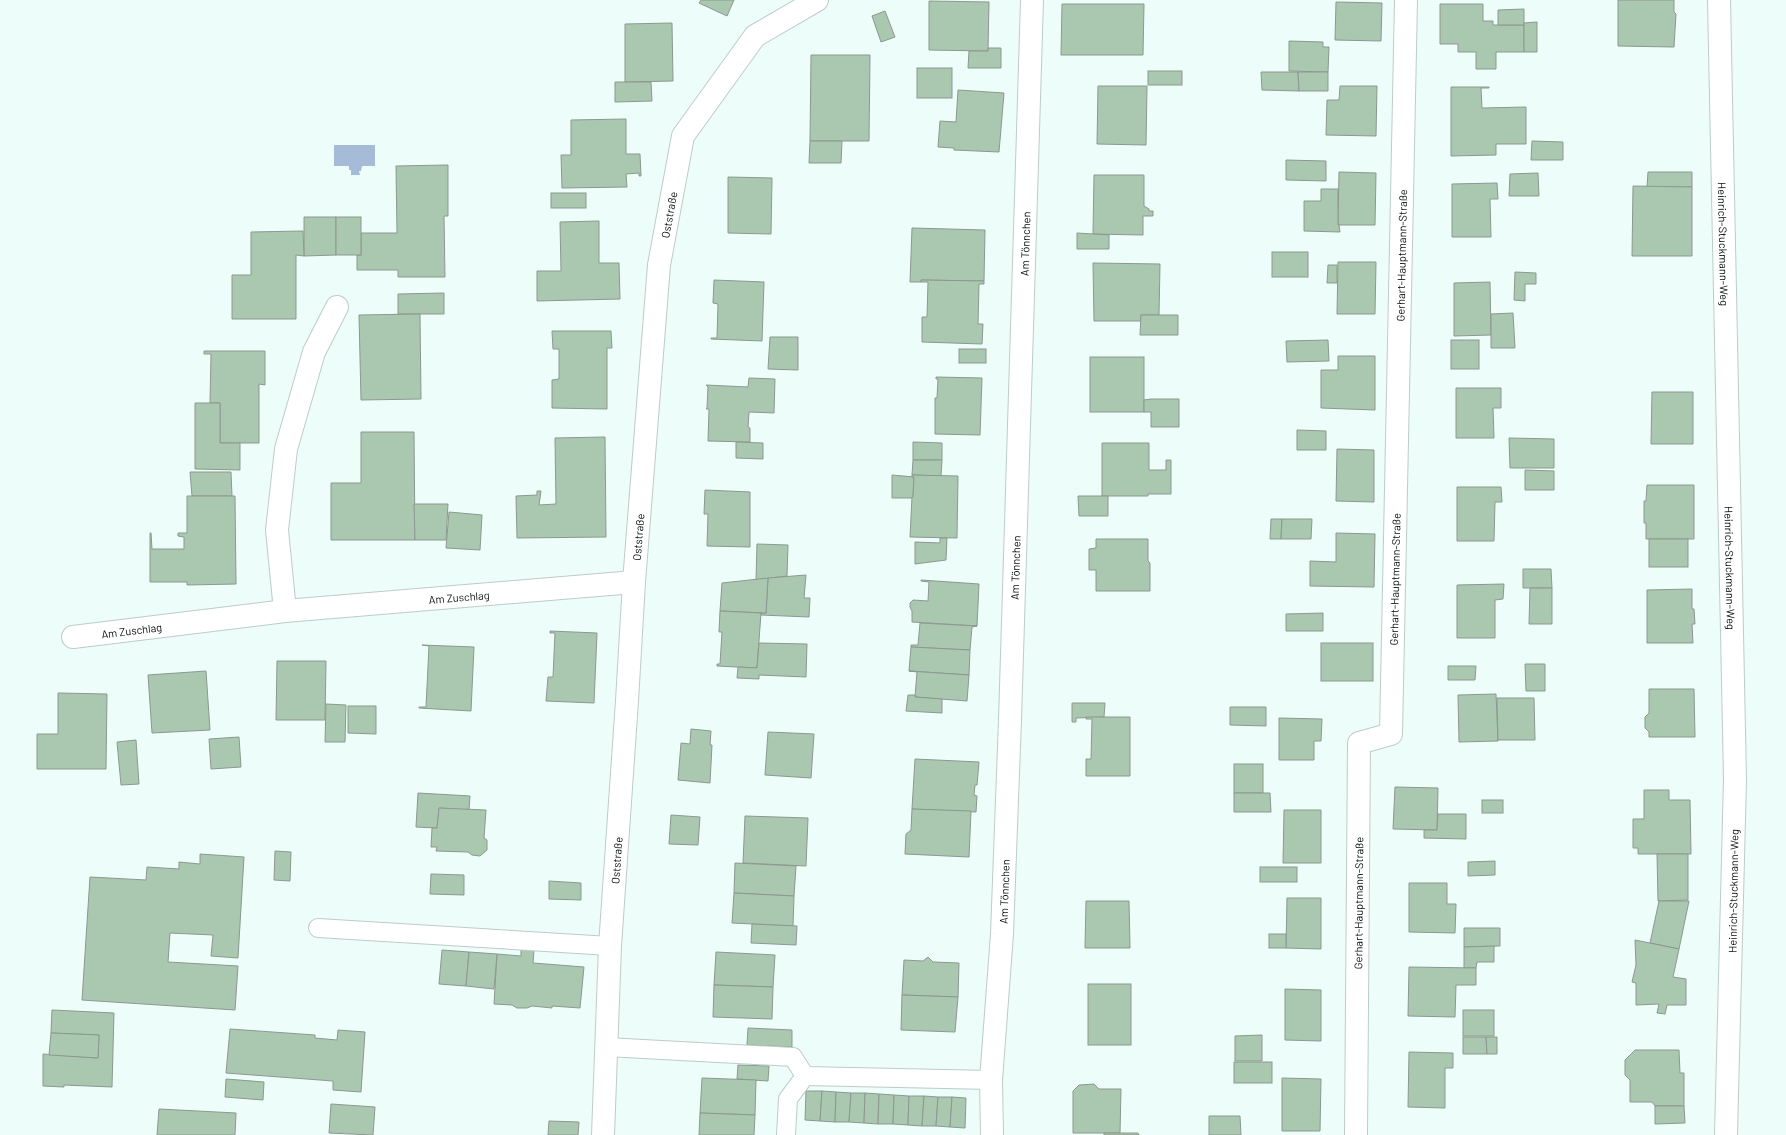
<svg xmlns="http://www.w3.org/2000/svg" width="1786" height="1135" font-family="Barlow,sans-serif">
  <style>
    .water { fill: #a5bbd7 }
    .building { fill: #aac8b0; stroke: #8d988f }
    .lines { fill: none; stroke-linecap: round; stroke-linejoin: round }
    .lane-casing { stroke: #bcccc9; stroke-width: 20 }
    .street-casing { stroke: #bcccc9; stroke-width: 24 }
    .lane { stroke: #fff; stroke-width: 18 }
    .street { stroke: #fff; stroke-width: 22 }
    .labels { text-anchor: middle; dominant-baseline: central; stroke-width: 4; stroke-linejoin: round; paint-order: stroke }
    .street-label { font-size: 11px; fill: #070d0c; stroke: #fff }
  </style>
  <rect width="100%" height="100%" fill="#ecfdfa"/>
  <!-- water -->
  <polygon class="water" points="334,145 375,145 375,166 362,166 361,171 359,171 360,175 351,175 351,170 349,170 349,166 334,166"/>
  <!-- building -->
  <g class="building">
    <polygon points="701,0 734,0 727,16 699,3"/>
    <polygon points="1618,0 1674,0 1674,12 1676,14 1674,47 1618,46"/>
    <polygon points="929,1 989,2 988,51 929,50"/>
    <polygon points="1336,2 1382,3 1381,41 1335,40"/>
    <polygon points="1062,4 1144,4 1143,55 1061,55"/>
    <polygon points="1440,4 1483,4 1483,21 1493,21 1493,25 1524,25 1524,52 1496,52 1496,69 1476,69 1476,52 1458,52 1458,44 1440,44"/>
    <polygon points="1524,9 1524,25 1498,25 1498,10"/>
    <polygon points="885,11 895,37 881,42 872,16"/>
    <polygon points="1537,22 1537,52 1524,52 1524,23"/>
    <polygon points="672,23 673,81 625,82 625,24"/>
    <polygon points="1289,41 1323,42 1323,47 1329,47 1328,72 1289,71"/>
    <polygon points="988,48 1001,48 1001,68 968,68 969,51 988,51"/>
    <polygon points="811,55 870,55 869,141 810,141"/>
    <rect x="917" y="68" width="35" height="30"/>
    <rect x="1148" y="71" width="34" height="14"/>
    <polygon points="1261,72 1298,72 1299,91 1262,90"/>
    <polygon points="1298,72 1328,72 1328,91 1299,91"/>
    <polygon points="615,82 651,82 652,101 615,102"/>
    <polygon points="1098,86 1147,86 1146,145 1097,144"/>
    <polygon points="1340,86 1377,86 1376,136 1326,135 1327,100 1339,100"/>
    <polygon points="1451,87 1489,87 1489,88 1481,88 1482,108 1526,107 1526,144 1496,144 1496,155 1451,156"/>
    <polygon points="958,90 1004,93 999,152 954,150 954,148 938,147 940,121 956,122"/>
    <polygon points="626,119 626,154 640,154 641,176 639,176 639,173 626,174 627,187 562,188 561,155 571,155 571,120"/>
    <polygon points="810,141 842,141 841,163 809,163"/>
    <polygon points="1532,141 1563,142 1563,160 1531,160"/>
    <polygon points="1286,160 1326,161 1326,181 1286,180"/>
    <polygon points="448,165 448,216 444,216 445,277 398,277 398,270 357,270 357,255 361,255 361,233 397,233 396,166"/>
    <polygon points="1339,172 1376,173 1375,225 1338,225"/>
    <polygon points="1648,172 1692,172 1692,187 1647,187"/>
    <polygon points="1538,173 1539,196 1509,196 1510,174"/>
    <polygon points="1094,175 1144,175 1144,206 1149,209 1149,211 1153,211 1153,216 1143,216 1143,235 1093,234"/>
    <polygon points="728,177 772,178 771,234 728,233"/>
    <polygon points="1497,183 1498,199 1490,199 1491,237 1452,237 1452,184"/>
    <polygon points="1633,186 1692,187 1692,256 1632,256"/>
    <polygon points="1321,189 1338,189 1338,225 1339,225 1340,232 1304,231 1304,201 1321,201"/>
    <rect x="551" y="193" width="35" height="15"/>
    <polygon points="304,217 336,217 336,255 304,256"/>
    <rect x="336" y="217" width="25" height="38"/>
    <polygon points="599,221 599,263 619,263 620,299 537,301 537,271 561,271 560,222"/>
    <polygon points="912,228 985,230 984,281 921,280 921,282 910,282"/>
    <polygon points="303,231 304,256 296,255 296,319 232,319 232,275 251,275 251,232"/>
    <polygon points="1077,233 1109,235 1109,249 1077,249"/>
    <rect x="1272" y="252" width="36" height="25"/>
    <polygon points="1338,262 1376,262 1375,314 1337,314"/>
    <polygon points="1093,263 1160,264 1159,315 1141,315 1141,321 1094,321"/>
    <polygon points="1328,265 1337,265 1337,283 1327,283"/>
    <polygon points="1515,272 1536,273 1536,284 1525,284 1525,301 1514,300"/>
    <polygon points="714,280 764,282 762,341 711,339 711,338 717,338 718,304 713,303"/>
    <polygon points="921,280 984,281 984,284 979,284 978,324 983,324 982,344 922,342 922,317 927,317 928,282 921,282"/>
    <polygon points="1490,282 1491,335 1454,336 1454,283"/>
    <polygon points="444,293 444,314 398,314 398,294"/>
    <polygon points="1513,313 1515,348 1491,348 1491,314"/>
    <polygon points="420,314 421,399 361,400 359,315"/>
    <polygon points="1141,315 1178,315 1178,335 1140,335"/>
    <polygon points="552,331 611,331 612,348 607,348 607,409 552,408 552,380 559,379 559,349 553,349"/>
    <polygon points="770,337 798,337 798,370 768,369"/>
    <polygon points="1328,340 1329,361 1287,362 1286,341"/>
    <rect x="1451" y="340" width="28" height="29"/>
    <rect x="959" y="349" width="27" height="14"/>
    <polygon points="204,351 265,351 265,385 259,384 259,443 220,443 220,403 210,403 211,354 204,354"/>
    <polygon points="1338,356 1375,356 1375,410 1321,408 1321,370 1338,370"/>
    <rect x="1090" y="357" width="54" height="55"/>
    <polygon points="936,377 982,378 980,435 935,434 935,398 937,398 938,379 936,379"/>
    <polygon points="749,378 775,379 774,413 749,412 748,427 750,428 750,442 708,441 709,409 706,409 707,408 708,387 706,385 748,387"/>
    <polygon points="1456,388 1501,388 1501,408 1493,408 1494,438 1456,438"/>
    <polygon points="1652,392 1693,392 1693,444 1651,444"/>
    <polygon points="1151,399 1179,399 1179,427 1151,427 1151,412 1144,412 1144,400"/>
    <polygon points="195,403 220,403 220,443 240,443 240,470 195,469"/>
    <polygon points="1297,430 1326,431 1326,450 1297,450"/>
    <polygon points="361,432 414,432 415,540 331,540 331,483 361,483"/>
    <polygon points="605,437 606,537 517,538 516,496 537,495 537,491 541,491 539,505 556,504 555,438"/>
    <polygon points="1509,438 1554,439 1554,468 1510,468"/>
    <polygon points="736,442 763,443 763,459 736,458"/>
    <polygon points="913,442 942,443 942,460 913,460"/>
    <polygon points="1102,443 1149,443 1149,470 1166,470 1166,460 1171,460 1171,494 1148,494 1148,496 1102,496"/>
    <polygon points="1337,449 1374,450 1374,502 1336,501"/>
    <polygon points="913,460 942,460 941,476 912,475"/>
    <polygon points="1525,470 1554,471 1554,490 1525,490"/>
    <polygon points="190,472 231,472 232,496 192,496"/>
    <polygon points="892,475 914,477 913,497 912,498 892,498"/>
    <polygon points="912,475 958,476 957,538 910,537 912,497 913,497 914,477 912,477"/>
    <polygon points="1647,485 1694,485 1694,539 1646,539 1646,523 1644,523 1644,501 1646,501"/>
    <polygon points="1457,487 1501,487 1502,502 1495,502 1494,541 1457,541"/>
    <polygon points="705,490 750,492 750,547 707,546 708,514 704,514"/>
    <polygon points="187,496 235,496 236,584 187,585 187,582 150,582 150,533 151,533 152,549 184,549 184,537 178,536 178,533 187,533"/>
    <polygon points="1078,496 1108,496 1108,516 1079,516"/>
    <polygon points="414,504 448,504 446,540 415,540"/>
    <polygon points="449,512 482,515 480,550 446,548"/>
    <polygon points="1271,519 1282,519 1281,539 1270,539"/>
    <polygon points="1282,519 1312,519 1311,539 1281,539"/>
    <polygon points="1336,533 1375,534 1374,587 1310,586 1310,561 1336,562"/>
    <polygon points="940,538 947,538 946,560 915,564 915,542 940,543"/>
    <polygon points="1096,539 1148,539 1148,561 1150,563 1150,591 1096,591 1096,570 1089,570 1089,549 1096,548"/>
    <rect x="1649" y="539" width="39" height="28"/>
    <polygon points="757,544 788,545 787,576 756,580"/>
    <polygon points="1523,569 1551,569 1552,588 1523,588"/>
    <polygon points="806,575 804,598 810,598 809,617 761,615 761,613 766,613 768,578"/>
    <polygon points="768,578 766,613 720,611 722,583"/>
    <polygon points="921,580 979,584 977,626 912,622 912,611 910,607 910,603 913,600 928,601 929,582 921,581"/>
    <polygon points="1504,584 1503,599 1495,600 1495,638 1457,638 1457,585"/>
    <polygon points="1530,588 1552,588 1552,624 1529,624"/>
    <polygon points="1692,589 1692,609 1694,609 1695,624 1692,624 1693,643 1647,643 1647,590"/>
    <polygon points="720,611 761,613 757,668 717,666 717,664 720,664 722,632 719,632"/>
    <polygon points="1323,613 1323,631 1286,631 1286,614"/>
    <polygon points="920,623 977,626 972,627 970,650 911,647 911,645 918,645"/>
    <polygon points="550,631 597,633 594,703 546,701 548,677 553,677 555,633 550,633"/>
    <polygon points="759,643 807,644 806,677 759,675 759,679 737,678 738,667 757,668"/>
    <rect x="1321" y="643" width="52" height="38"/>
    <polygon points="422,645 474,647 471,711 419,708 419,707 426,707 429,646"/>
    <polygon points="911,647 970,650 969,675 909,671"/>
    <polygon points="277,661 326,661 325,720 276,720"/>
    <polygon points="1525,664 1545,664 1545,691 1526,691"/>
    <polygon points="1448,666 1476,666 1475,680 1448,680"/>
    <polygon points="206,671 210,730 152,733 148,675"/>
    <polygon points="909,671 969,675 967,701 915,697 917,672"/>
    <polygon points="1649,689 1694,689 1695,737 1649,737 1649,732 1645,728 1645,717 1649,713"/>
    <polygon points="58,693 107,694 106,769 37,769 37,734 58,734"/>
    <polygon points="1496,694 1498,741 1459,742 1458,695"/>
    <polygon points="908,695 915,695 915,697 942,699 942,713 906,711"/>
    <polygon points="1497,698 1534,698 1535,740 1498,740"/>
    <polygon points="1072,703 1105,703 1104,717 1076,718 1076,722 1072,722"/>
    <polygon points="326,704 346,705 345,742 325,742"/>
    <polygon points="348,706 376,706 376,734 348,733"/>
    <polygon points="1230,707 1266,707 1266,726 1230,725"/>
    <polygon points="1086,717 1130,717 1130,776 1086,776 1086,759 1091,759 1092,719 1086,719"/>
    <polygon points="1279,718 1322,719 1321,741 1314,741 1314,760 1279,760"/>
    <polygon points="691,729 711,731 710,745 712,745 710,783 678,780 681,743 690,744"/>
    <polygon points="768,732 814,734 811,778 765,775"/>
    <polygon points="239,737 241,767 211,769 209,739"/>
    <polygon points="136,740 139,784 121,785 117,742"/>
    <polygon points="915,759 979,762 977,785 975,785 974,795 977,796 976,812 912,809"/>
    <rect x="1234" y="764" width="29" height="29"/>
    <polygon points="1395,787 1438,788 1437,830 1393,829"/>
    <polygon points="1644,790 1669,790 1669,800 1690,800 1691,854 1638,854 1638,848 1633,848 1633,819 1644,819"/>
    <polygon points="418,793 470,796 469,810 439,808 437,828 416,827"/>
    <polygon points="1234,793 1270,793 1271,812 1234,812"/>
    <rect x="1482" y="800" width="21" height="13"/>
    <polygon points="439,808 486,810 484,838 487,840 487,850 480,856 472,855 468,852 436,851 437,847 431,847 432,828 437,828"/>
    <polygon points="912,809 971,811 969,857 905,854 906,834 911,830"/>
    <polygon points="1284,810 1321,810 1321,863 1283,863"/>
    <polygon points="1438,814 1466,814 1466,839 1424,838 1424,830 1437,830"/>
    <polygon points="671,815 700,817 698,845 669,844"/>
    <polygon points="745,816 808,818 806,866 743,863"/>
    <polygon points="275,851 291,852 290,881 274,880"/>
    <polygon points="200,854 244,857 238,958 211,956 213,935 170,933 168,962 238,966 235,1010 82,1000 90,877 146,880 147,867 179,869 179,862 200,864"/>
    <polygon points="1657,854 1688,854 1688,900 1658,901"/>
    <polygon points="1495,861 1495,875 1468,876 1468,862"/>
    <polygon points="735,863 796,866 794,896 734,893"/>
    <rect x="1260" y="867" width="37" height="15"/>
    <polygon points="431,874 464,875 464,895 430,894"/>
    <polygon points="549,881 581,883 581,900 549,899"/>
    <polygon points="1409,883 1447,883 1447,904 1456,904 1455,933 1409,932"/>
    <polygon points="734,893 794,896 793,926 732,923"/>
    <polygon points="1287,898 1321,898 1321,949 1286,948"/>
    <polygon points="1086,901 1129,901 1130,948 1085,948"/>
    <polygon points="1659,901 1689,901 1679,949 1650,943"/>
    <polygon points="752,924 797,926 796,945 751,943"/>
    <polygon points="1464,928 1500,928 1500,946 1464,947"/>
    <rect x="1269" y="934" width="17" height="14"/>
    <polygon points="1635,940 1679,949 1673,977 1686,979 1686,1005 1667,1005 1665,1014 1657,1013 1659,1004 1636,1005 1636,983 1632,982 1636,965"/>
    <polygon points="1494,946 1494,962 1477,962 1476,968 1464,968 1464,947"/>
    <polygon points="521,949 534,950 533,963 584,967 580,1008 552,1006 552,1008 532,1006 527,1008 517,1008 512,1005 494,1004 497,954 521,956"/>
    <polygon points="442,950 469,952 466,986 439,984"/>
    <polygon points="469,952 497,954 494,989 466,986"/>
    <polygon points="716,952 775,955 773,987 714,985"/>
    <polygon points="928,957 933,962 959,963 958,997 902,995 904,960 923,961"/>
    <polygon points="1409,967 1476,968 1476,985 1456,985 1455,1017 1408,1016"/>
    <rect x="1088" y="984" width="43" height="61"/>
    <polygon points="714,985 773,987 772,1019 713,1017"/>
    <polygon points="1285,989 1321,990 1321,1041 1285,1040"/>
    <polygon points="902,995 958,997 955,1032 901,1030"/>
    <polygon points="52,1010 114,1013 112,1087 64,1085 64,1087 43,1086 43,1054 98,1058 99,1035 51,1033"/>
    <rect x="1463" y="1010" width="31" height="26"/>
    <polygon points="748,1028 792,1030 792,1047 747,1045"/>
    <polygon points="230,1029 315,1035 315,1038 337,1040 338,1030 365,1032 361,1092 333,1090 333,1081 226,1073"/>
    <polygon points="51,1033 99,1035 98,1058 49,1055"/>
    <polygon points="1262,1035 1262,1061 1235,1061 1235,1036"/>
    <polygon points="1463,1037 1486,1037 1487,1054 1463,1054"/>
    <polygon points="1486,1037 1497,1037 1497,1054 1487,1054"/>
    <polygon points="1635,1050 1679,1050 1680,1073 1684,1073 1684,1106 1655,1106 1652,1102 1630,1102 1630,1080 1625,1075 1625,1060"/>
    <polygon points="1409,1052 1453,1053 1453,1068 1445,1068 1445,1108 1408,1107"/>
    <rect x="1234" y="1062" width="38" height="21"/>
    <polygon points="738,1065 769,1066 768,1081 737,1079"/>
    <polygon points="702,1078 756,1080 755,1115 700,1113"/>
    <polygon points="1282,1078 1321,1079 1320,1131 1282,1131"/>
    <polygon points="226,1079 264,1082 263,1100 225,1097"/>
    <polygon points="1094,1084 1099,1089 1121,1089 1120,1133 1073,1133 1073,1091 1079,1085"/>
    <polygon points="806,1091 822,1091 820,1121 805,1120"/>
    <polygon points="822,1091 836,1092 835,1122 820,1121"/>
    <polygon points="836,1092 851,1093 849,1122 835,1122"/>
    <polygon points="851,1093 865,1093 864,1123 849,1122"/>
    <polygon points="865,1093 879,1094 878,1124 864,1123"/>
    <polygon points="879,1094 894,1095 893,1124 878,1124"/>
    <polygon points="894,1095 909,1096 908,1125 893,1124"/>
    <polygon points="909,1096 924,1096 922,1126 908,1125"/>
    <polygon points="924,1096 938,1097 936,1126 922,1126"/>
    <polygon points="938,1097 952,1097 950,1127 936,1126"/>
    <polygon points="952,1097 966,1098 965,1128 950,1127"/>
    <polygon points="331,1104 375,1107 373,1135 329,1133"/>
    <polygon points="1655,1106 1684,1106 1685,1123 1655,1124"/>
    <polygon points="159,1109 236,1113 235,1135 157,1135"/>
    <polygon points="700,1113 755,1115 754,1135 699,1135"/>
    <polygon points="1209,1116 1240,1116 1241,1135 1209,1135"/>
    <polygon points="549,1121 579,1122 578,1135 548,1135"/>
    <polygon points="1104,1133 1138,1133 1139,1135 1104,1135"/>
  </g>
  <g class="lines">
    <!-- lane casing -->
    <g class="lane-casing">
      <g id="lane">
        <polyline points="318,928 610,946"/>
        <polyline points="606,1047 793,1057 805,1076 991,1080"/>
        <polyline points="786,1135 788,1099 805,1076"/>
      </g>
    </g>
    <!-- street casing -->
    <g class="street-casing">
      <g id="street">
        <path id="s1" d="M1719 0 1735 779 1726 1135"/>
        <path id="s2" d="M337 307 314 352 286 449 277 530 285 611 634 582"/>
        <path id="s3" d="M73 637 285 611"/>
        <path id="s4" d="M603 1135 610 946 627 701 634 582 659 265 683 136 755 36 817 0"/>
        <path id="s5" d="M992 1135 991 1080 1002 934 1010 720 1032 0"/>
        <path id="s6" d="M1356 1135 1359 743 1391 734 1406 0"/>
      </g>
    </g>
    <!-- lane -->
    <use href="#lane" class="lane"/>
    <!-- street -->
    <use href="#street" class="street"/>
  </g>
  <g class="labels">
    <!-- street labels -->
    <g class="street-label">
      <text stroke="none"><textPath href="#s4" startOffset="923">Oststraße</textPath></text>
      <text stroke="none"><textPath href="#s5" startOffset="892">Am Tönnchen</textPath></text>
      <text stroke="none"><textPath href="#s1" startOffset="244">Heinrich-Stuckmann-Weg</textPath></text>
      <text stroke="none"><textPath href="#s6" startOffset="904">Gerhart-Hauptmann-Straße</textPath></text>
      <text stroke="none"><textPath href="#s4" startOffset="599">Oststraße</textPath></text>
      <text stroke="none"><textPath href="#s5" startOffset="568">Am Tönnchen</textPath></text>
      <text stroke="none"><textPath href="#s1" startOffset="568">Heinrich-Stuckmann-Weg</textPath></text>
      <text stroke="none"><textPath href="#s6" startOffset="580">Gerhart-Hauptmann-Straße</textPath></text>
      <text stroke="none"><textPath href="#s2" startOffset="489">Am Zuschlag</textPath></text>
      <text stroke="none"><textPath href="#s3" startOffset="59">Am Zuschlag</textPath></text>
      <text stroke="none"><textPath href="#s4" startOffset="275">Oststraße</textPath></text>
      <text stroke="none"><textPath href="#s5" startOffset="244">Am Tönnchen</textPath></text>
      <text transform="translate(1733 891) rotate(-89)">Heinrich-Stuckmann-Weg</text>
      <text stroke="none"><textPath href="#s6" startOffset="232">Gerhart-Hauptmann-Straße</textPath></text>
    </g>
  </g>
</svg>
